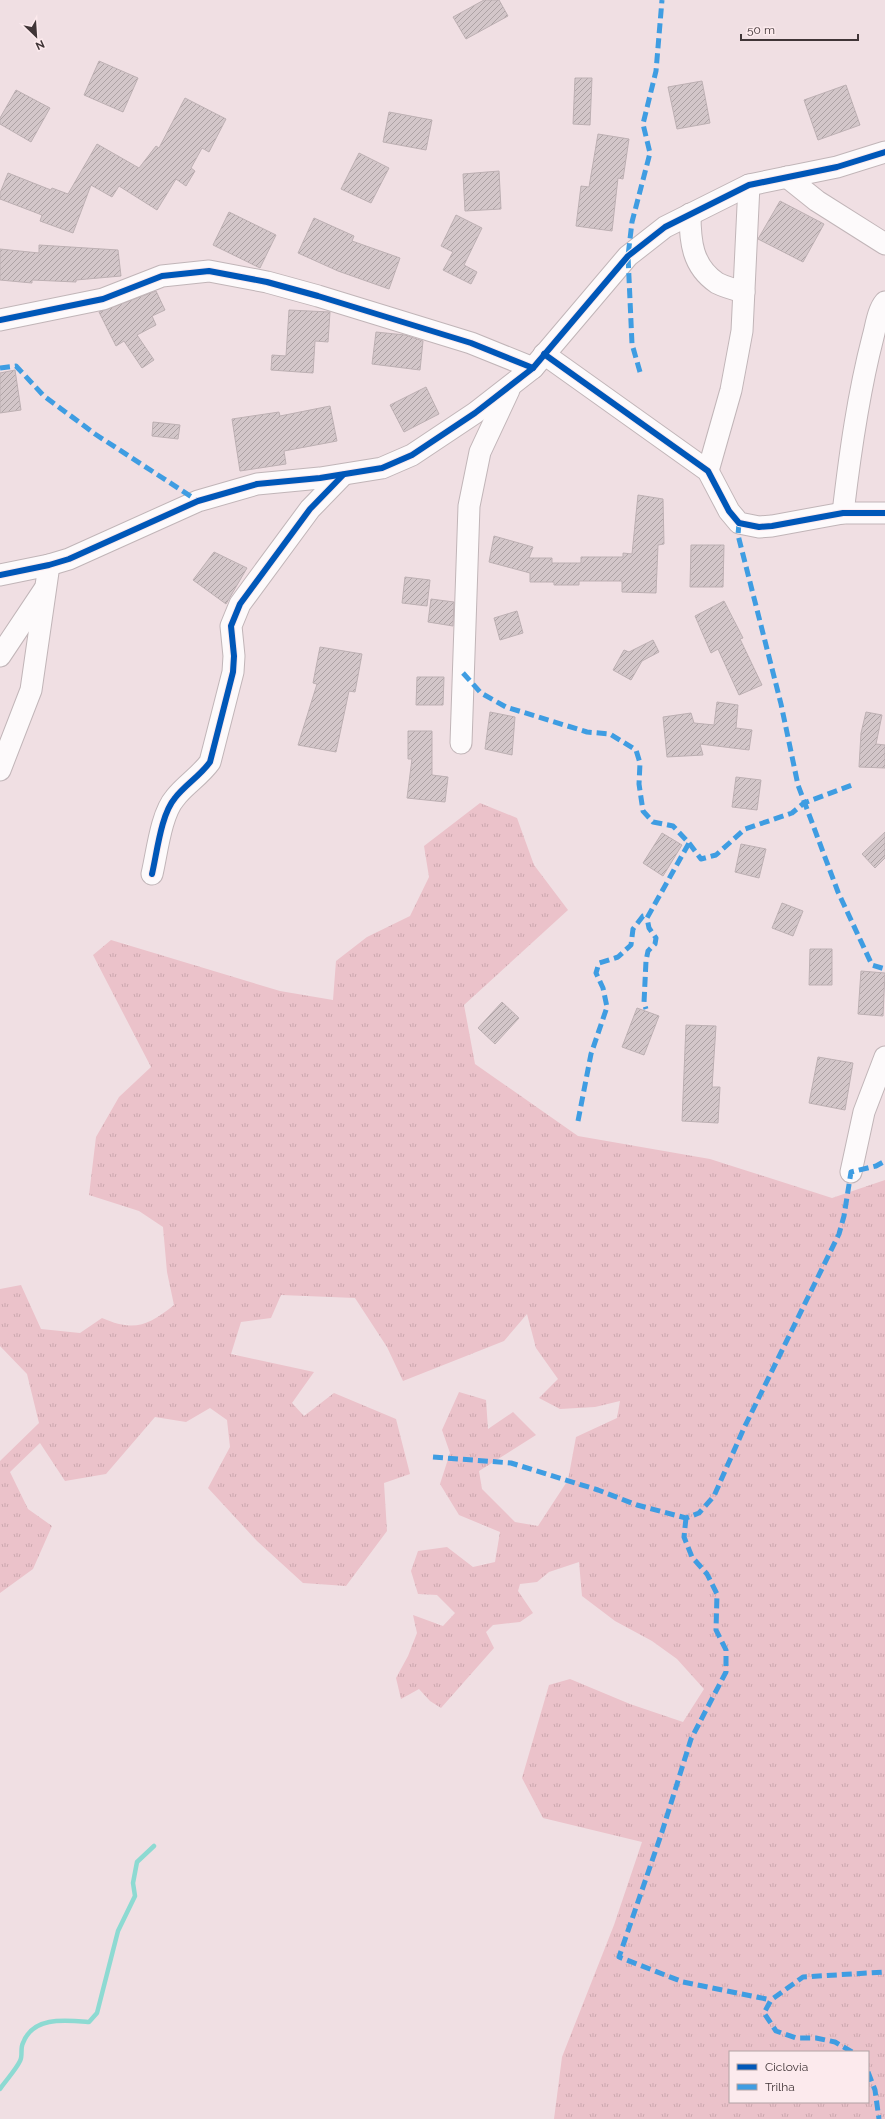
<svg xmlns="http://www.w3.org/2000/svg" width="885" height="2119" font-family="Raleway,sans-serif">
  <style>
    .grass { fill: url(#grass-tufts); fill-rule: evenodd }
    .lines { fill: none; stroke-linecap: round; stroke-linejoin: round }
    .stream { stroke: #8ddad2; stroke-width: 4.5 }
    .building { fill: url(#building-hatch); stroke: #bdb0b3 }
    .minor-casing { stroke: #c1b5b8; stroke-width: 23 }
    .minor { stroke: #fdfafb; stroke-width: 21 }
    .quiet { stroke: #3f9de2; stroke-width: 5; stroke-dasharray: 10 5; stroke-linecap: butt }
    .cycleway-casing { stroke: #fceaed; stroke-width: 8 }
    .cycleway { stroke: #0057b8; stroke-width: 6 }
  </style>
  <defs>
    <pattern id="grass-tufts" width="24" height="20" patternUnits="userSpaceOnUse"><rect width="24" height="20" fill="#ebc2ca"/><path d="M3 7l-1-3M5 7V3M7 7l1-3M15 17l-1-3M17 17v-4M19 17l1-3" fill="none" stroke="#cba7ae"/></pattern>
    <pattern id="building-hatch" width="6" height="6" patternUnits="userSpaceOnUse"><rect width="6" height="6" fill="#d3c6c9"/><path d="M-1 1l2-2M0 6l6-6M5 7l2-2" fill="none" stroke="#ada2a4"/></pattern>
  </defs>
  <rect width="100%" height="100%" fill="#f0dfe3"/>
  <!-- grass -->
  <path class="grass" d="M480 803 517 818 534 865 568 910 464 1005 475 1064 578 1136 710 1159 832 1198 885 1180V2119H554L562 2057 614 1925 642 1842 543 1818 522 1778 549 1685 570 1679 630 1704 683 1722 704 1689 677 1659 652 1641 615 1621 582 1596 579 1562 549 1572 537 1582 520 1584 518 1591 533 1613 520 1622 493 1625 486 1632 494 1648 441 1708 430 1701 419 1689 401 1699 396 1678 408 1656 417 1633 413 1615 443 1626 455 1613 437 1595 418 1594 411 1571 418 1551 447 1547 473 1567 495 1562 500 1532 459 1515 440 1484 450 1453 442 1430 459 1392 486 1400 488 1429 513 1412 536 1435 479 1471 482 1489 515 1522 538 1526 568 1480 576 1437 617 1418 620 1401 595 1407 560 1409 539 1398 558 1379 536 1348 527 1314 504 1341 403 1381 387 1347 355 1298 281 1295 271 1318 241 1322 231 1354 314 1372 292 1403 304 1416 334 1393 396 1419 410 1474 384 1483 387 1531 346 1586 303 1583 257 1541 208 1488 230 1447 227 1420 210 1408 186 1422 155 1417 106 1474 65 1481 40 1443 10 1472 28 1509 52 1526 33 1569 0 1593V1461L39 1423 27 1374 0 1346V1289L21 1285 41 1329 80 1333 102 1318C134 1332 148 1326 174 1305L167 1272 163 1227 139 1211 89 1195 96 1137 119 1097 151 1067 93 955 111 940 280 991 333 1000 336 961 367 937 410 916 429 877 424 846ZM730 2052H868V2102H730Z"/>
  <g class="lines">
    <!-- stream -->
    <path class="stream" d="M0 2089C6 2080 15 2071 20 2061 23 2056 20 2048 23 2043 33 2016 65 2020 89 2022L97 2013 118 1931 135 1896 133 1883 137 1862 154 1846"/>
  </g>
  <!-- building -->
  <g class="building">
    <polygon points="484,0 499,0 508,16 466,39 453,17"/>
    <polygon points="99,61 138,78 123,112 84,95"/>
    <polygon points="575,78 592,78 590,125 573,124"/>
    <polygon points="702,81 710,123 677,129 668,87"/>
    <polygon points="846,85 860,125 818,140 804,100"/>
    <polygon points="16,90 50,108 31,142 0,124 0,118"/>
    <polygon points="185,98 226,119 209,152 202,148 191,168 195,171 186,186 176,179 157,210 119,186 112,197 91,185 73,233 40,221 42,215 0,199 0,193 8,173 51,190 52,188 68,194 97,144 139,168 156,146 159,148"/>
    <polygon points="389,112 432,120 426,150 383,142"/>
    <polygon points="598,134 629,139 623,179 618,178 612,231 576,226 581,186 589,187"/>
    <polygon points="359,153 389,168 371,203 341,189"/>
    <polygon points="499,171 501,209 465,211 463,174"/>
    <polygon points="780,201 824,224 803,262 758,239"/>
    <polygon points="229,212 276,235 260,268 213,245"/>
    <polygon points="456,215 482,228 464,265 477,272 471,284 443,270 453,252 441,246"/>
    <polygon points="314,218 354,236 352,241 400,258 389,289 338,271 298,253"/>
    <polygon points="39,245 118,250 121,276 76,280 76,282 32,280 32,283 0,280 0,249 39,253"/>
    <polygon points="156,291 165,310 152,316 156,325 137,335 154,360 142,368 124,341 116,346 99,312"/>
    <polygon points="289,310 330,312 328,342 315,341 313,373 271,370 272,355 286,356"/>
    <polygon points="376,332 405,335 423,341 420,370 372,364"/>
    <polygon points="15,370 21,410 0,413 0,373"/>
    <polygon points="426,387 439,414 404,432 390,405"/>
    <polygon points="330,406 337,441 284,451 286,464 240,471 232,419 279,412 280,416"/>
    <polygon points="153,422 180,425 178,439 152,436"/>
    <polygon points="638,495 663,499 664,544 658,545 656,593 622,592 622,581 579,581 579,585 554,585 554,582 530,582 530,573 489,562 494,536 533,547 529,558 552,558 552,563 581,563 581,557 623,557 623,553 632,554"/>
    <polygon points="691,545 724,545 723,587 690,587"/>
    <polygon points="214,552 247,568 226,604 193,580"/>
    <polygon points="405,577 430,580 427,606 402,603"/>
    <polygon points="431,599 454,602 453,626 428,622"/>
    <polygon points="724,601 743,638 740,639 762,685 739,695 718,649 711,653 695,616"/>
    <polygon points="517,611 523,633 500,640 494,618"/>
    <polygon points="653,640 659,652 642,661 631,680 613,670 624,650 629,652"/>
    <polygon points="320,647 362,654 355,692 349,691 336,752 298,745 317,684 313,683"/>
    <polygon points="417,677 444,677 443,705 416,705"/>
    <polygon points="717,702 738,705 736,728 752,730 749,750 700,744 703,755 667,757 663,717 691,713 694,723 714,725"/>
    <polygon points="490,712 515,717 512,755 485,749"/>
    <polygon points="866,712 882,715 876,744 885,745 885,768 859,767 861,733"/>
    <polygon points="408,731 432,731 432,775 448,777 445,802 407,798 412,759 408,759"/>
    <polygon points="736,777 761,780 757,810 732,807"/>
    <polygon points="885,832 885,858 875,868 862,854"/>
    <polygon points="662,833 682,845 663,876 643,863"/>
    <polygon points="741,844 766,849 759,878 735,872"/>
    <polygon points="782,903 803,911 793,936 772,928"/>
    <polygon points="810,949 832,949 832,985 809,985"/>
    <polygon points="861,971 885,973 883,1016 858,1014"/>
    <polygon points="502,1002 519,1018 495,1044 478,1028"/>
    <polygon points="637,1008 659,1016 644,1055 622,1047"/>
    <polygon points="686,1025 716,1026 712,1087 720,1087 718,1123 682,1121"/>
    <polygon points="818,1057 853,1063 845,1110 809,1103"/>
  </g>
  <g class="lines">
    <!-- minor casing -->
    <g class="minor-casing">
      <g id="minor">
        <polyline points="787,177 817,201 885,244"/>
        <path d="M690 214C690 241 692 266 717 283 725 287 736 290 744 292"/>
        <polyline points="0,320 103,299 162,276 209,271 267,282 318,296 471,343 533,368"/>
        <polyline points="544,354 708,471 729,511 739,523 759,527 772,526 843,513 885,513"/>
        <polyline points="708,471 731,390 742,331 749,185"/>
        <path d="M843 513C850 453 858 395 873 337 876 326 878 310 885 302"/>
        <polyline points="0,575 49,565 69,559 198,501 257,484 320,478 382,468 412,455 475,413 533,368 628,256 665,227 749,185 837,167 885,152"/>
        <polyline points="0,656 44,590"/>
        <polyline points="461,743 469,506 480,452 509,390"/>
        <polyline points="0,770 31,690 49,565"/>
        <path d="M152 874C157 853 161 814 175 798 185 785 200 776 210 762L233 672 234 656 231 626 240 604 310 509 343 475"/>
        <polyline points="851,1172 864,1112 885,1057"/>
      </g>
    </g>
    <!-- minor -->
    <use href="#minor" class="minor"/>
    <!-- quiet -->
    <g class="quiet">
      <polyline points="0,368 16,366 44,396 95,434 198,501"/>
      <polyline points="640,372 632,344 628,256 632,222 650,153 643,124 656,71 662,0"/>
      <polyline points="739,523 738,535 781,704 798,785 838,892 872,965 885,969"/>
      <polyline points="463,673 481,693 506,707 587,732 610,734 636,750 640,763 639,784 643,811 653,822 673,826 689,843 647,918 649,928 656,938 655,944 648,951 646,961 644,1003 646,1009"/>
      <polyline points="689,843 701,859 716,855 745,829 792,813 804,803 855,784"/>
      <polyline points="578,1121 591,1054 607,1007 603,988 596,973 599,963 618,957 631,945 633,929 643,916 648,915"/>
      <polyline points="433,1457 511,1463 598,1490 637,1505 686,1518 699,1513 714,1496 744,1428 839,1234 844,1216 851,1172 876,1166 885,1161"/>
      <polyline points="686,1518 684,1537 692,1557 707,1574 717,1594 716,1630 726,1650 726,1672 691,1739 662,1832 619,1957 683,1982 771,2000"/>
      <polyline points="852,2052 835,2042 816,2038 796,2038 776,2031 764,2013 771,2000 803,1977 884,1972"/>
      <polyline points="868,2072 875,2090 879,2119"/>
    </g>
    <!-- cycleway casing -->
    <g class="cycleway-casing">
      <g id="cycleway">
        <polyline points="0,320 103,299 162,276 209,271 267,282 318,296 471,343 533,368"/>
        <polyline points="544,354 708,471 729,511 739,523 759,527 772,526 843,513 885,513"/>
        <polyline points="0,575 49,565 69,559 198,501 257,484 320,478 382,468 412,455 475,413 533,368 628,256 665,227 749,185 837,167 885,152"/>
        <path d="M152 874C157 853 161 814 175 798 185 785 200 776 210 762L233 672 234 656 231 626 240 604 310 509 343 475"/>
      </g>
    </g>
    <!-- cycleway -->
    <use href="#cycleway" class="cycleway"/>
  </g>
  <!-- legend -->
  <rect x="729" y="2051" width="140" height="52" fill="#fceaed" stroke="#b1a2a4"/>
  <rect x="737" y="2064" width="20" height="6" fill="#0057b8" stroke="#b1a2a4"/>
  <text x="765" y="2071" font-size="12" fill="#403537">Ciclovia</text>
  <rect x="737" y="2084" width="20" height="6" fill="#3f9de2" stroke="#b1a2a4"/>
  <text x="765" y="2091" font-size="12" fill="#403537">Trilha</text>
  <!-- north arrow -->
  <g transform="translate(36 36) rotate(155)" stroke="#fceaed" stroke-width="3" paint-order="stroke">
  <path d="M0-3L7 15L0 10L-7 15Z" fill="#403537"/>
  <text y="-6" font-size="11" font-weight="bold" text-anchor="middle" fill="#403537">N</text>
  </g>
  <!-- scale -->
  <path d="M741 34v6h117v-6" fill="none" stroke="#403537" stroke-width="2"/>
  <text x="747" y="34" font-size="12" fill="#403537" stroke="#fceaed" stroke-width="3" paint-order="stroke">50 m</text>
</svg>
